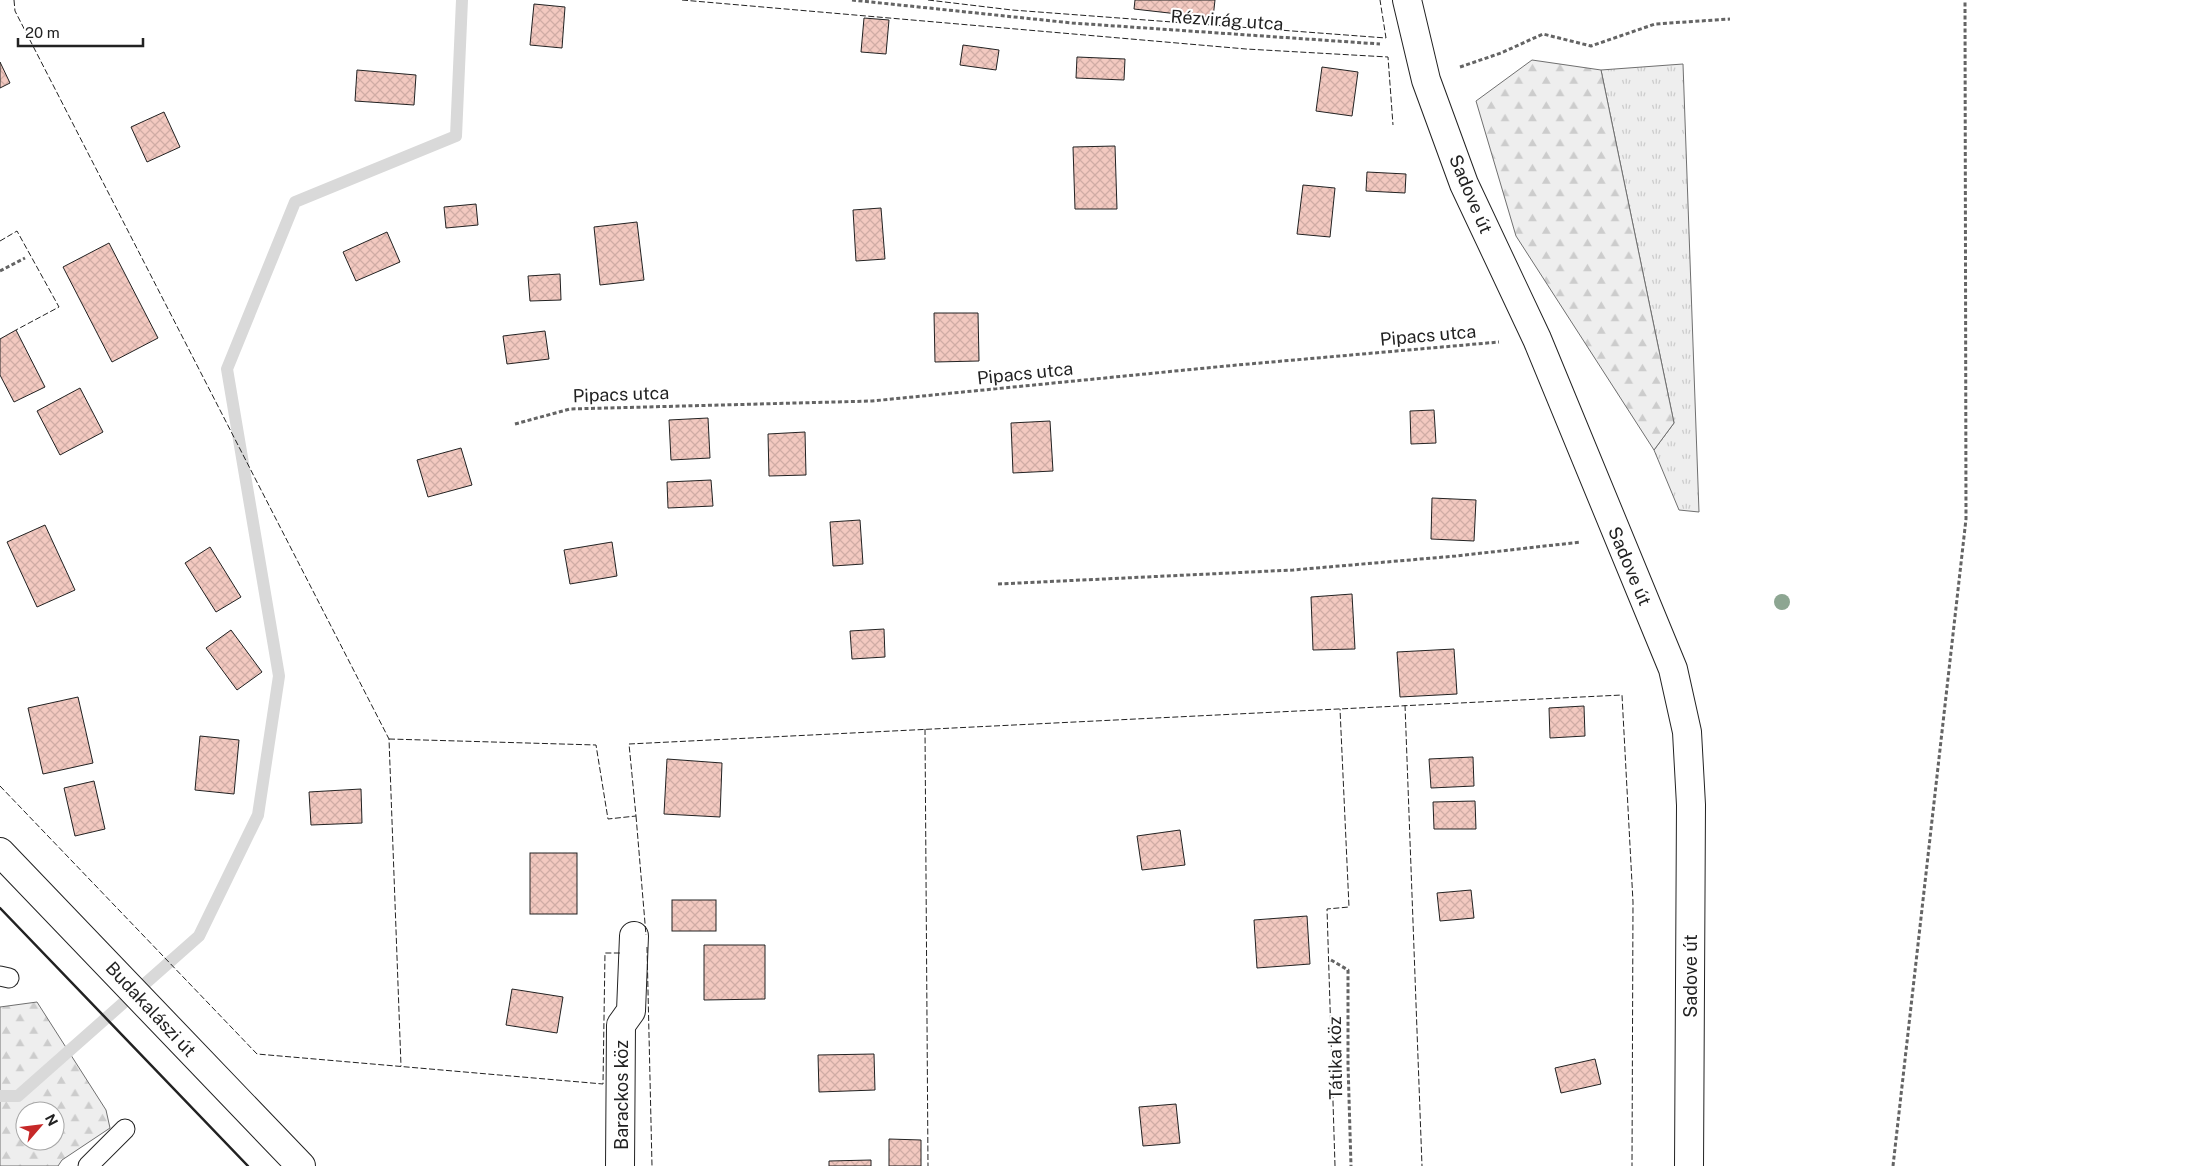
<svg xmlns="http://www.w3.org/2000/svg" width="2209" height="1166" font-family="'Public Sans',sans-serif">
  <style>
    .grass { fill: url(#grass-tufts); stroke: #6f6f6f }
    .forest { fill: url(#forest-firs); stroke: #6f6f6f; fill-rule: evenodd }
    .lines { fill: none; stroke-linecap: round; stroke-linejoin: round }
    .stream { stroke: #d9d9d9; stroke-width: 12 }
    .building { fill: url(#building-cross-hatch); stroke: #222 }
    .service-casing { stroke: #222; stroke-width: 21 }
    .minor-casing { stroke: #222; stroke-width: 30 }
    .secondary-casing { stroke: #222; stroke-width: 30 }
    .path { stroke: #646464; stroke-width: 3; stroke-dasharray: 4 2.5; stroke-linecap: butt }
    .service { stroke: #fff; stroke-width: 19 }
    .minor { stroke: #fff; stroke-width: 28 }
    .secondary { stroke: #fff; stroke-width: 28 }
    .fence { stroke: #222; stroke-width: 1; stroke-dasharray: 6 2.5; stroke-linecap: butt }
    .wall { stroke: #222; stroke-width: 2.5 }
    .tree { fill: #8da692 }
    .labels { text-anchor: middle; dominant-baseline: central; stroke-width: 4; stroke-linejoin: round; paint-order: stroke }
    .street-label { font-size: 18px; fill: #222; stroke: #fff }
  </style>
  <defs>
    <pattern id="grass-tufts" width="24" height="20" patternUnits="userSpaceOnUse" patternTransform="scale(1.25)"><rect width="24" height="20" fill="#eee"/><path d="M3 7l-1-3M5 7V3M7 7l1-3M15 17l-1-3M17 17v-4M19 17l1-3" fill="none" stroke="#ccc"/></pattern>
    <pattern id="forest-firs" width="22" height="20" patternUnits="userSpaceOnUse" patternTransform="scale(1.25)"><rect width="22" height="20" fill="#eee"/><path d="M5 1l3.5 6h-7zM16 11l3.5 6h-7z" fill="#ccc"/></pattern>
    <pattern id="building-cross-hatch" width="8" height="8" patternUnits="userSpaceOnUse" patternTransform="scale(1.25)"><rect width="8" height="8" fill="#f3c9c0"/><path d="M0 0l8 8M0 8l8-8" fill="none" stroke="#d0aca5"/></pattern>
  </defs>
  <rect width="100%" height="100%" fill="#fff"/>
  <!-- grass -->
  <polygon class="grass" points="1683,64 1699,512 1679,510 1654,450 1674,423 1601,70"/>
  <!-- forest -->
  <g class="forest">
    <polygon points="1532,60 1601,70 1674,423 1654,450 1516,236 1476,101"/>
    <path d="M37 1002 106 1110 110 1128 62 1160 58 1166H0V1007ZM25 1111H55V1141H25Z"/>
  </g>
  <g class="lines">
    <!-- stream -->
    <polyline class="stream" points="0,1096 18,1096 199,936 258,815 279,676 227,369 295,202 456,136 462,0"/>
  </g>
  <!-- building -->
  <g class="building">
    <polygon points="1135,0 1215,0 1213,18 1134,9"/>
    <polygon points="534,4 565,7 562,48 530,45"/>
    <polygon points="864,18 889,20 886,54 861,52"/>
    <polygon points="963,45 999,50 996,70 960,65"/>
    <polygon points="1077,57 1125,59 1124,80 1076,78"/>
    <polygon points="0,62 10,83 0,88"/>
    <polygon points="1322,67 1358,72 1352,116 1316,111"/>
    <polygon points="357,70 416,75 414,105 355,101"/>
    <polygon points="164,112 180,147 147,162 131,127"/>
    <polygon points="1115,146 1117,209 1075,209 1073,147"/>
    <polygon points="1367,172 1406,174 1405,193 1366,191"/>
    <polygon points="1303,185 1335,188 1330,237 1297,234"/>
    <polygon points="476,204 478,225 446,228 444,207"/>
    <polygon points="881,208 885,259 856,261 853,210"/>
    <polygon points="637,222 644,280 600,285 594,227"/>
    <polygon points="387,232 400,262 356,281 343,252"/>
    <polygon points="109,243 158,338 112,362 63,267"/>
    <polygon points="560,274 561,300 530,301 528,276"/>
    <polygon points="934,313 978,313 979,361 935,362"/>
    <polygon points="16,330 45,387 14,402 0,375 0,339"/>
    <polygon points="545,331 549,359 507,364 503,336"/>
    <polygon points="80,388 103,432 60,455 37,411"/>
    <polygon points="1434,410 1436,443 1411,444 1410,411"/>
    <polygon points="708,418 710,458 671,460 669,420"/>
    <polygon points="1050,421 1053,471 1013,473 1011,423"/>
    <polygon points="805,432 806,475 769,476 768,434"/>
    <polygon points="461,448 472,485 428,497 417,460"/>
    <polygon points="711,480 713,506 668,508 667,482"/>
    <polygon points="1432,498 1476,500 1474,541 1431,539"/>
    <polygon points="860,520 863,564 833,566 830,522"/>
    <polygon points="45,525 75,590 37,607 7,542"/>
    <polygon points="612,542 617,576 570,584 564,550"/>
    <polygon points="210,547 241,597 216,612 185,563"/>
    <polygon points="1352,594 1355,649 1313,650 1311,597"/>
    <polygon points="884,629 885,657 852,659 850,631"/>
    <polygon points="231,630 262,672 237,690 206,648"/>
    <polygon points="1454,649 1457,694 1400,697 1397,652"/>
    <polygon points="78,697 93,763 43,774 28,708"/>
    <polygon points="1584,706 1585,736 1550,738 1549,708"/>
    <polygon points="200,736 239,740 234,794 195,790"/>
    <polygon points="1473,757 1474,786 1431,788 1429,759"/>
    <polygon points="667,759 722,763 720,817 664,814"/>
    <polygon points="94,781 105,829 75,836 64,788"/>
    <polygon points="361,789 362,823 311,825 309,792"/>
    <polygon points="1475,801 1476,829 1434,829 1433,802"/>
    <polygon points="1180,830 1185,865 1142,870 1137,836"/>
    <rect x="530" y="853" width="47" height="61"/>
    <polygon points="1471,890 1474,918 1440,921 1437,893"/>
    <rect x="672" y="900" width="44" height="31"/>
    <polygon points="1307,916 1310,964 1257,968 1254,920"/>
    <polygon points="704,945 765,945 765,999 704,1000"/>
    <polygon points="512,989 563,997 557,1033 506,1025"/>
    <polygon points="874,1054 875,1090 819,1092 818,1055"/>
    <polygon points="1595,1059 1601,1084 1561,1093 1555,1068"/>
    <polygon points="1176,1104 1180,1143 1143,1146 1139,1107"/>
    <polygon points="889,1139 921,1140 921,1166 889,1166"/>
    <polygon points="871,1160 871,1166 829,1166 829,1161"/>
  </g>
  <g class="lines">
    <!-- service casing -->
    <g class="service-casing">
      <g id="service">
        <polyline points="0,976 9,978"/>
        <polyline points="88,1166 125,1129"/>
      </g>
    </g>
    <!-- minor casing -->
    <g class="minor-casing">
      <g id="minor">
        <polyline points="1407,0 1426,80 1464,184 1537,339 1673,669 1687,732 1691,805 1689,1166"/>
        <polyline points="620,1166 621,1025 631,1011 634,936"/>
      </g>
    </g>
    <!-- secondary casing -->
    <g class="secondary-casing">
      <polyline id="secondary" points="0,852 301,1166"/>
    </g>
    <!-- path -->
    <g class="path">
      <polyline points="852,0 1072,23 1380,44"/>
      <polyline points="1460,67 1501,53 1543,34 1591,46 1655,24 1730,19"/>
      <polyline points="0,271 25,258"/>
      <polyline points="515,424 570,409 872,401 1226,366 1499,342"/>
      <polyline points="998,584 1293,570 1456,556 1581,542"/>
      <polyline points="1331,960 1348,970 1348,1064 1351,1166"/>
      <polyline points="1893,1166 1966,519 1965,0"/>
    </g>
    <!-- service -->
    <use href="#service" class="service"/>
    <!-- minor -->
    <use href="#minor" class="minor"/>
    <!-- secondary -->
    <use href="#secondary" class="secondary"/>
    <!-- fence -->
    <g class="fence">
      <polyline points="14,0 15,11 389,739 401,1066"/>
      <polyline points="682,0 1246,49 1388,57 1393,125"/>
      <polyline points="928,0 1012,10 1386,38 1380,0"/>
      <polyline points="0,241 17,231 59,307 16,330"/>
      <polyline points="1405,705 1422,1166"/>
      <polyline points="925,729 928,1166"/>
      <polyline points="389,739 596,745 608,819 636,816 629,744 1622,695 1633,902 1632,1166"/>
      <polyline points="0,786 257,1054 603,1084 605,953 622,953"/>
      <polyline points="636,816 646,935"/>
      <polyline points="647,947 652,1166"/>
      <polyline points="1335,1166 1327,909 1349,907 1340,709"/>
    </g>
    <!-- wall -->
    <polyline class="wall" points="0,908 248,1166"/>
  </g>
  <!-- trees -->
  <circle class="tree" cx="1782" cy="602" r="8"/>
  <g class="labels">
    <!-- street labels -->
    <g class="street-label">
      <text transform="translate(1227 20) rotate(4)">Rézvirág utca</text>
      <text transform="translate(1471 194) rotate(67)">Sadove út</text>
      <text transform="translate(1428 335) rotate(-5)">Pipacs utca</text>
      <text transform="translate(1025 373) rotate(-6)">Pipacs utca</text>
      <text transform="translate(621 394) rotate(-2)">Pipacs utca</text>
      <text transform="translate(1630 566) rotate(67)">Sadove út</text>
      <text transform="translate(1690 976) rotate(-90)">Sadove út</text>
      <text transform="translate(151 1009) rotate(47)">Budakalászi út</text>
      <text transform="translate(1335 1058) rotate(-91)">Tátika köz</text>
      <text transform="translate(621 1095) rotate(-90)">Barackos köz</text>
    </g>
  </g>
  <!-- north arrow -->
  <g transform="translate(40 1126) rotate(62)"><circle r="24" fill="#ffffff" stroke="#a7a7a7"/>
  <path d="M0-4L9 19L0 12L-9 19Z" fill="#c62828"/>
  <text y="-8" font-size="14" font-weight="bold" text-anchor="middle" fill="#222222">N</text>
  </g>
  <!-- scale -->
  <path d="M18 38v8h125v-8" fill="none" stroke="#222222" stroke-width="2.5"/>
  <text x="25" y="38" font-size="15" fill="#222222" stroke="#ffffff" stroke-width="4" paint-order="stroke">20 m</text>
</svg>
